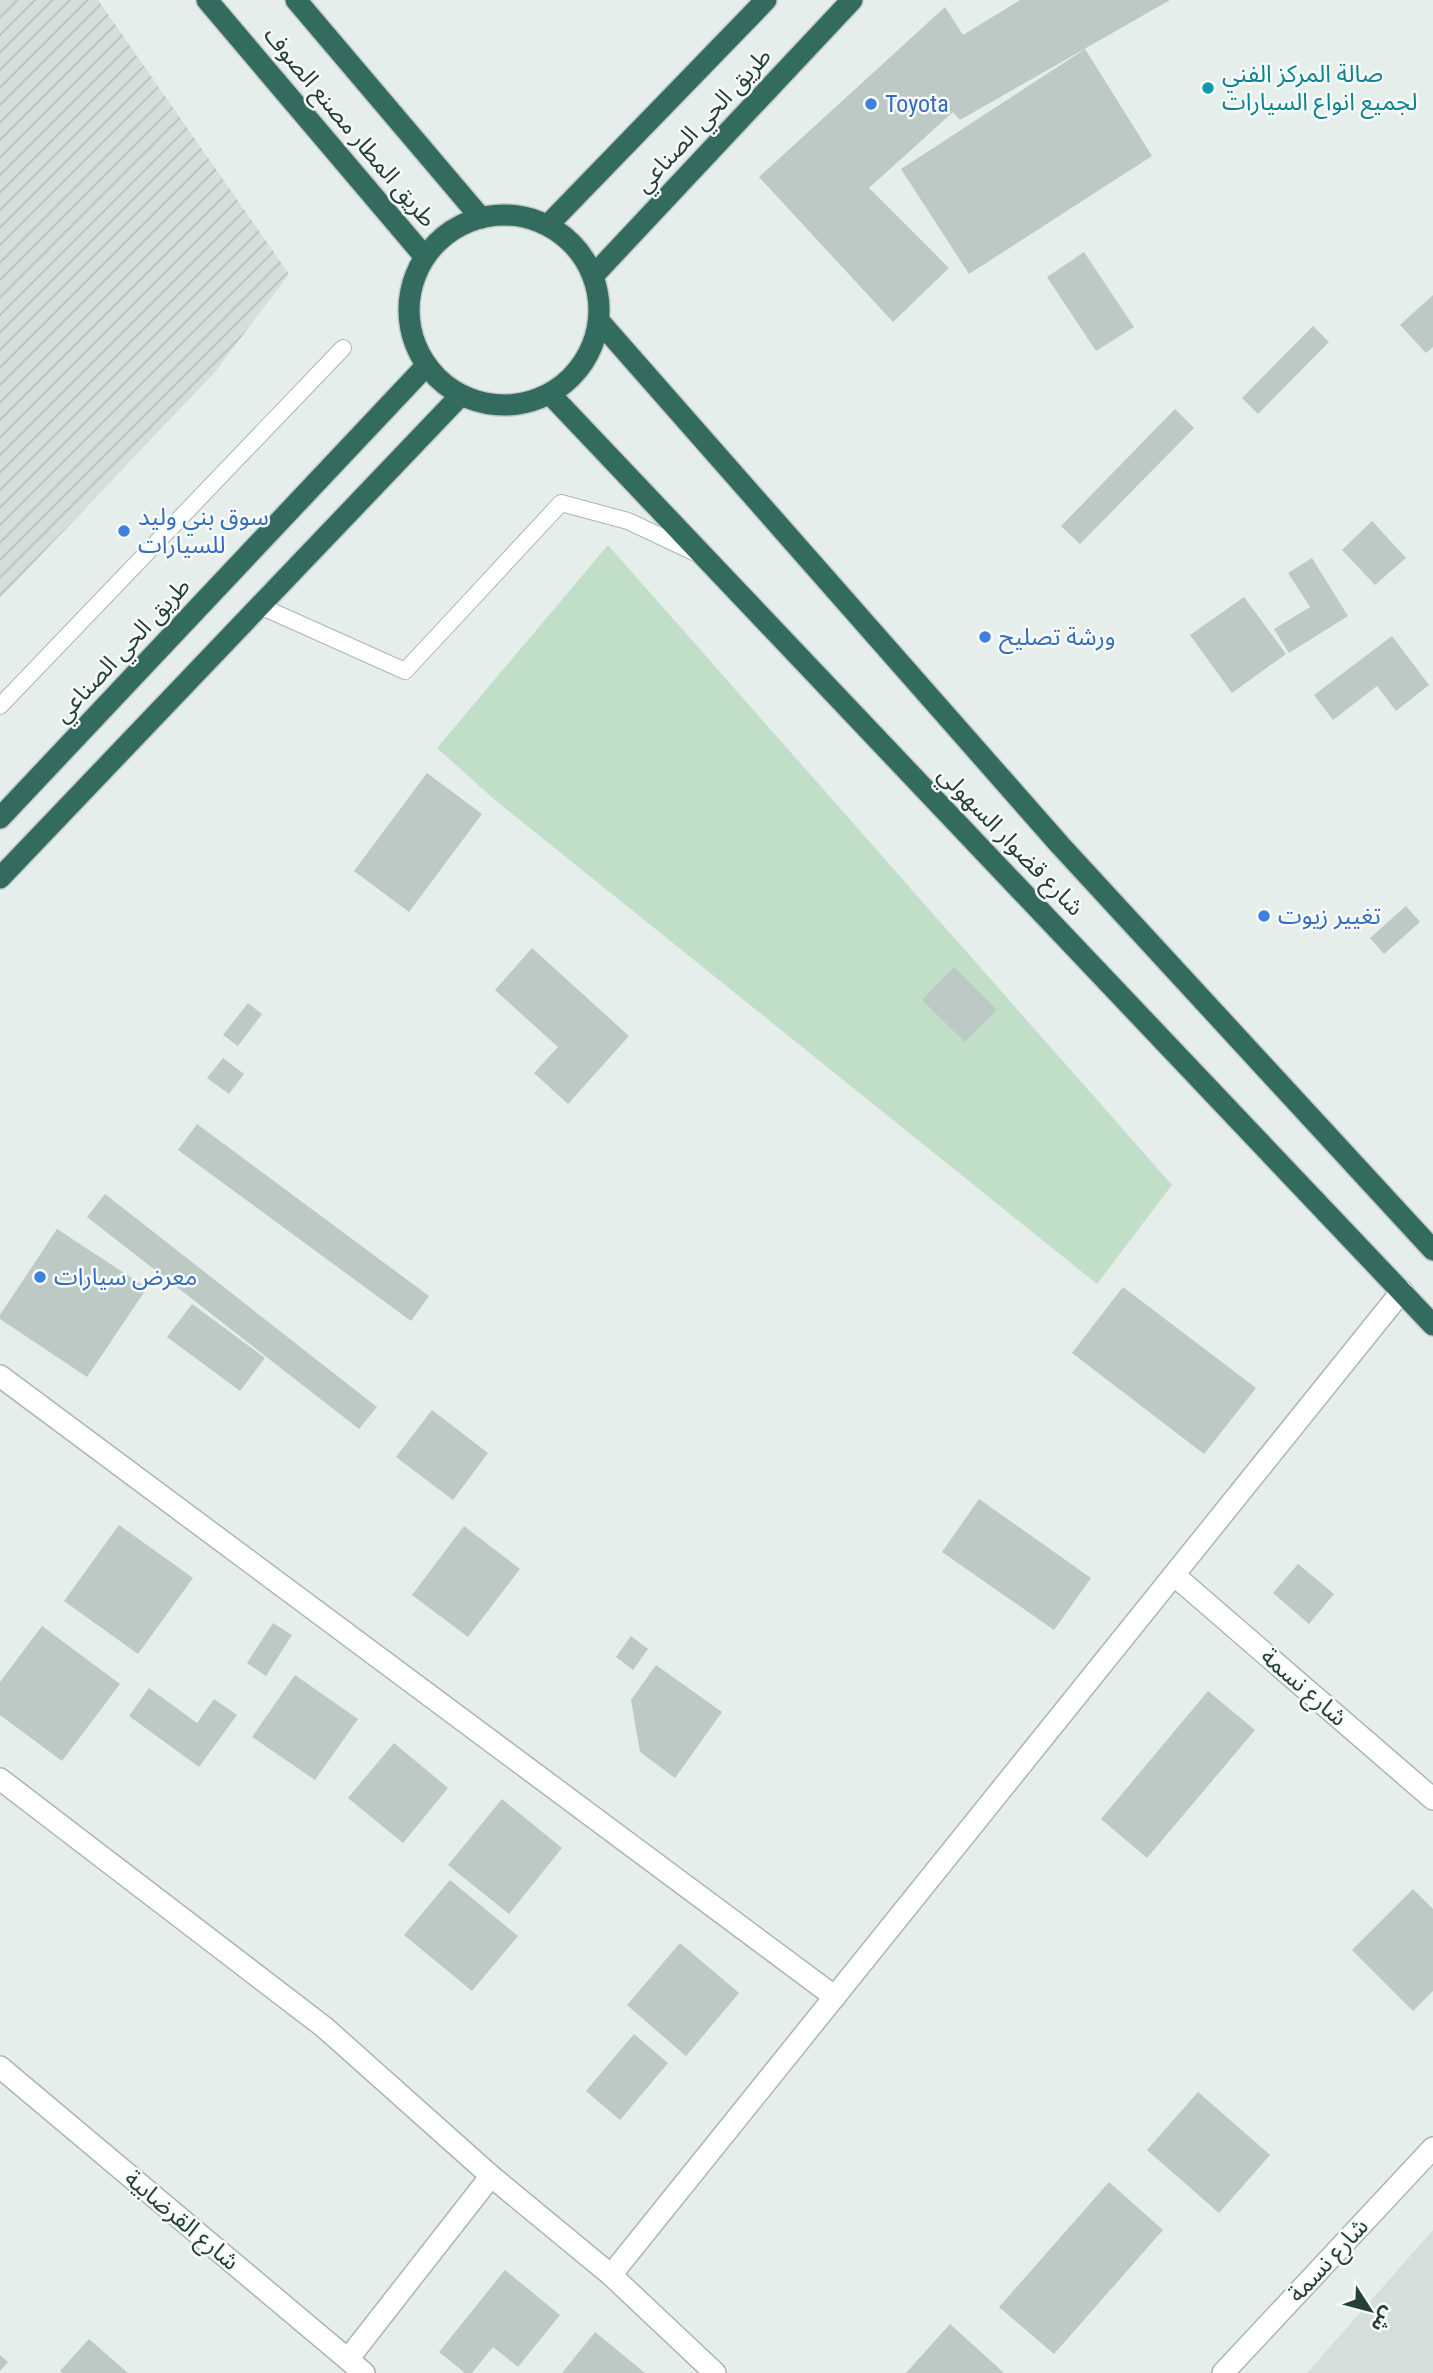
<svg xmlns="http://www.w3.org/2000/svg" width="1433" height="2373" font-family="'Roboto Condensed','Noto Sans Arabic',sans-serif">
  <style>
    .built { fill: #d5deda }
    .industrial { fill: url(#industrial-furrows) }
    .green { fill: #c1dec9 }
    .building { fill: #bcc9c4 }
    .lines { fill: none; stroke-linecap: round; stroke-linejoin: round }
    .lane-casing { stroke: #a9b6b2; stroke-width: 18 }
    .street-casing { stroke: #a9b6b2; stroke-width: 24 }
    .highway-casing { stroke: #c2cac8; stroke-width: 24 }
    .lane { stroke: #fff; stroke-width: 16 }
    .street { stroke: #fff; stroke-width: 21 }
    .highway { stroke: #336b5f; stroke-width: 21 }
    .culture-dot { fill: #0f9aa8; stroke: #f7fbf9; stroke-width: 2.5 }
    .shop-dot { fill: #3f7fe0; stroke: #f7fbf9; stroke-width: 2.5 }
    .labels { text-anchor: middle; dominant-baseline: central; stroke-width: 5; stroke-linejoin: round; paint-order: stroke }
    .culture-label { font-size: 24px; fill: #0d838f; stroke: #f7fbf9; text-anchor: start }
    .shop-label { font-size: 24px; fill: #366cbe; stroke: #f7fbf9; text-anchor: start }
    .street-label { font-size: 24px; fill: #264039; stroke: #f7fbf9 }
  </style>
  <defs>
    <pattern id="industrial-furrows" width="10" height="10" patternUnits="userSpaceOnUse" patternTransform="scale(1.75)"><rect width="10" height="10" fill="#d5deda"/><path d="M-1 1l2-2M0 10L10 0M9 11l2-2" fill="none" stroke="#b7c0bc"/></pattern>
  </defs>
  <rect width="100%" height="100%" fill="#e6eeeb"/>
  <!-- built -->
  <polygon class="built" points="1433,2230 1433,2373 1307,2373"/>
  <!-- industrial -->
  <polygon class="industrial" points="0,0 98,0 289,274 215,372 0,598"/>
  <!-- green -->
  <polygon class="green" points="608,545 1172,1185 1097,1284 495,800 437,748"/>
  <!-- building -->
  <g class="building">
    <polygon points="1020,0 1170,0 960,120 953,112 869,188 949,268 893,322 759,177 945,7 963,35"/>
    <polygon points="1085,49 1152,156 969,274 901,169"/>
    <polygon points="1084,252 1134,327 1096,351 1047,277"/>
    <polygon points="1433,295 1433,347 1426,353 1400,325"/>
    <polygon points="1313,326 1329,342 1258,414 1242,398"/>
    <polygon points="1175,409 1194,428 1080,544 1061,526"/>
    <polygon points="1372,521 1406,558 1375,585 1342,550"/>
    <polygon points="1312,558 1348,616 1289,653 1274,629 1310,607 1288,573"/>
    <polygon points="1244,597 1286,654 1232,693 1190,635"/>
    <polygon points="1392,636 1429,685 1396,711 1377,686 1333,720 1314,695"/>
    <polygon points="427,773 482,814 409,912 354,871"/>
    <polygon points="1406,906 1420,922 1384,954 1370,938"/>
    <polygon points="532,948 629,1036 568,1104 534,1073 558,1047 495,990"/>
    <polygon points="954,967 997,1010 965,1042 922,1000"/>
    <polygon points="248,1003 262,1014 238,1046 223,1035"/>
    <polygon points="223,1058 244,1074 229,1094 207,1078"/>
    <polygon points="197,1124 429,1296 411,1321 178,1150"/>
    <polygon points="105,1194 377,1407 359,1429 87,1217"/>
    <polygon points="57,1229 147,1288 87,1377 0,1319 0,1315"/>
    <polygon points="1123,1287 1256,1388 1204,1454 1072,1353"/>
    <polygon points="192,1304 265,1358 240,1391 167,1337"/>
    <polygon points="432,1410 488,1453 453,1500 396,1457"/>
    <polygon points="979,1499 1091,1578 1054,1630 942,1552"/>
    <polygon points="119,1525 193,1578 138,1654 64,1601"/>
    <polygon points="464,1526 520,1569 468,1637 412,1595"/>
    <polygon points="1298,1564 1334,1594 1309,1624 1273,1593"/>
    <polygon points="273,1623 292,1635 266,1676 247,1663"/>
    <polygon points="42,1626 120,1684 62,1761 0,1715 0,1682"/>
    <polygon points="631,1636 648,1649 633,1670 616,1657"/>
    <polygon points="656,1665 722,1712 675,1778 640,1752 631,1700"/>
    <polygon points="295,1675 358,1719 315,1780 252,1737"/>
    <polygon points="149,1688 197,1723 214,1699 237,1715 199,1767 129,1716"/>
    <polygon points="1208,1691 1255,1730 1147,1858 1101,1819"/>
    <polygon points="394,1743 448,1788 403,1843 348,1798"/>
    <polygon points="502,1799 562,1848 509,1914 448,1865"/>
    <polygon points="450,1880 518,1936 472,1991 404,1935"/>
    <polygon points="1413,1889 1433,1909 1433,1991 1413,2011 1352,1950"/>
    <polygon points="680,1943 739,1993 686,2056 627,2005"/>
    <polygon points="634,2034 668,2063 620,2120 586,2091"/>
    <polygon points="1198,2092 1270,2155 1219,2213 1147,2150"/>
    <polygon points="1109,2182 1163,2230 1054,2354 999,2307"/>
    <polygon points="505,2270 560,2315 518,2367 493,2347 472,2373 465,2373 439,2352"/>
    <polygon points="950,2324 1004,2373 906,2373"/>
    <polygon points="595,2332 645,2373 562,2373"/>
    <polygon points="89,2339 128,2373 63,2373 60,2371"/>
    <polygon points="0,2355 8,2362 0,2371"/>
  </g>
  <g class="lines">
    <!-- lane casing -->
    <g class="lane-casing">
      <g id="lane">
        <polyline points="260,606 405,671 561,503 628,521 698,554"/>
        <polyline points="0,706 343,348"/>
      </g>
    </g>
    <!-- street casing -->
    <g class="street-casing">
      <g id="street">
        <polyline points="0,1376 835,1997"/>
        <polyline points="1174,1575 1433,1799"/>
        <polyline points="0,1779 324,2027 491,2176 611,2275 715,2373"/>
        <polyline points="0,2067 364,2373"/>
        <polyline points="611,2275 1402,1291"/>
        <polyline points="348,2359 491,2176"/>
        <polyline points="1223,2373 1433,2148"/>
      </g>
    </g>
    <!-- highway casing -->
    <g class="highway-casing">
      <g id="highway">
        <polyline points="207,0 425,257"/>
        <polyline points="296,0 481,218"/>
        <circle cx="504" cy="310" r="95"/>
        <polyline points="548,225 766,0"/>
        <polyline points="593,276 852,0"/>
        <polyline points="599,321 1060,845 1433,1250"/>
        <polyline points="550,394 1433,1325"/>
        <polyline points="0,818 426,366"/>
        <polyline points="0,878 461,395"/>
      </g>
    </g>
    <!-- lane -->
    <use href="#lane" class="lane"/>
    <!-- street -->
    <use href="#street" class="street"/>
    <!-- highway -->
    <use href="#highway" class="highway"/>
  </g>
  <!-- markers -->
  <circle class="culture-dot" cx="1208" cy="88" r="7"/>
  <g class="shop-dot">
    <circle cx="871" cy="104" r="7"/>
    <circle cx="124" cy="531" r="7"/>
    <circle cx="985" cy="637" r="7"/>
    <circle cx="1264" cy="916" r="7"/>
    <circle cx="40" cy="1277" r="7"/>
  </g>
  <g class="labels">
    <!-- culture labels -->
    <g class="culture-label">
      <text x="1222" y="74">صالة المركز الفني<tspan x="1222" dy="28">لجميع انواع السيارات</tspan></text>
    </g>
    <!-- shop labels -->
    <g class="shop-label">
      <text x="885" y="104">Toyota</text>
      <text x="138" y="517">سوق بني وليد<tspan x="138" dy="28">للسيارات</tspan></text>
      <text x="999" y="637">ورشة تصليح</text>
      <text x="1278" y="916">تغيير زيوت</text>
      <text x="54" y="1277">معرض سيارات</text>
    </g>
    <!-- street labels -->
    <g class="street-label">
      <text transform="translate(703 120) rotate(-47)">طريق الحي الصناعي</text>
      <text transform="translate(350 127) rotate(50)">طريق المطار مصنع الصوف</text>
      <text transform="translate(122 650) rotate(-47)">طريق الحي الصناعي</text>
      <text transform="translate(1011 841) rotate(46)">شارع قضوار السهولي</text>
      <text transform="translate(1304 1687) rotate(41)">شارع نسمة</text>
      <text transform="translate(182 2220) rotate(40)">شارع القرضابية</text>
      <text transform="translate(1328 2260) rotate(-47)">شارع نسمة</text>
    </g>
  </g>
  <!-- north arrow -->
  <g transform="translate(1370 2310) rotate(126)" stroke="#f7fbf9" stroke-width="5" paint-order="stroke">
  <path d="M0-5L12 26L0 18L-12 26Z" fill="#264039"/>
  <text y="-10" font-size="19" font-weight="bold" text-anchor="middle" fill="#264039">ش</text>
  </g>
</svg>
